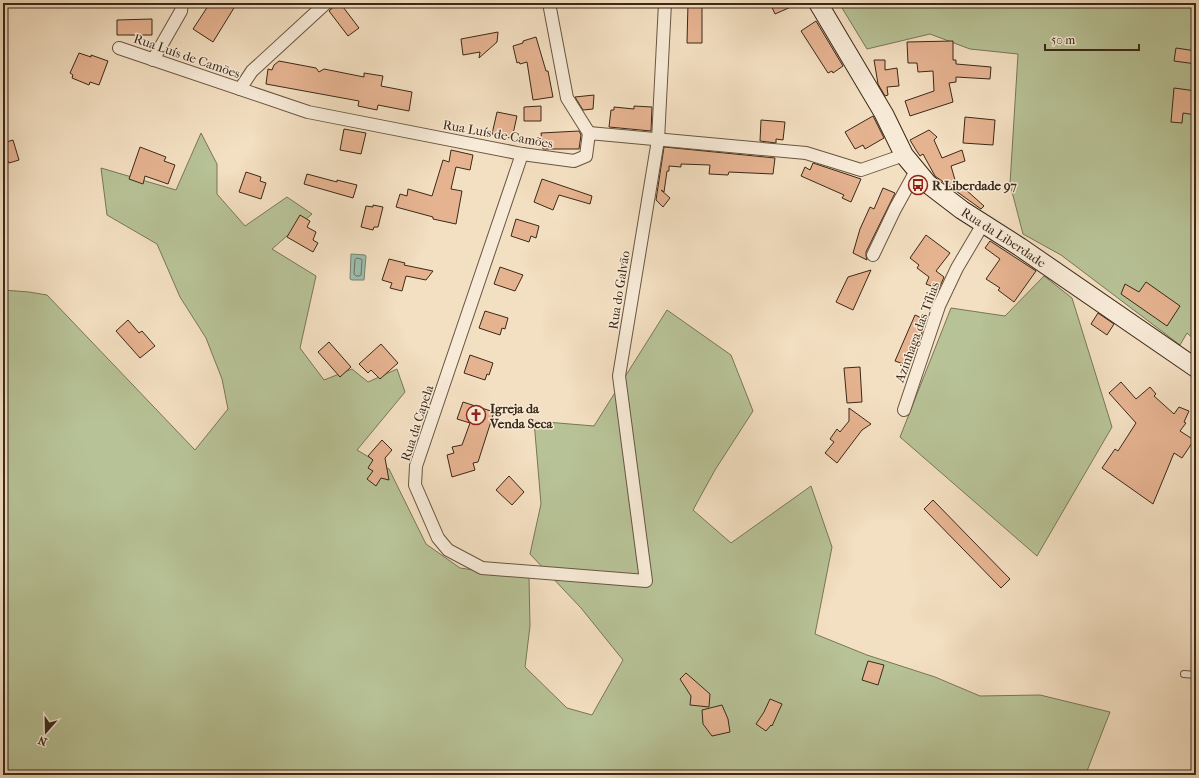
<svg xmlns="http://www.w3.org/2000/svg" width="1199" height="778" font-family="'IM FELL French Canon',serif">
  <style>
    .green { fill: #b7c296; stroke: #797656 }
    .water { fill: #9dbdad; stroke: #768271 }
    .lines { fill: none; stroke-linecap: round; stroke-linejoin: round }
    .shore { stroke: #6c7362; stroke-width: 1 }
    .building { fill: #e6b391; stroke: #3b2917 }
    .lane-casing { stroke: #695642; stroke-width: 8 }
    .street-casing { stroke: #695642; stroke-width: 14 }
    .secondary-casing { stroke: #3b2917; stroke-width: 20 }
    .lane { stroke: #f7ead7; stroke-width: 6 }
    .street { stroke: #f7ead7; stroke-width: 12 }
    .secondary { stroke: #f7ead7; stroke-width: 18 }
    .labels { text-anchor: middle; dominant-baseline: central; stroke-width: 3; stroke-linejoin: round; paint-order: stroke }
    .street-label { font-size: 13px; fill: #3b2917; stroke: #f7ead7 }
    .poi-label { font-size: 13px; font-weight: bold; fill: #3b2917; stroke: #f7ead7; text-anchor: start }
  </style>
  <rect width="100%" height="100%" fill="#f3dfc1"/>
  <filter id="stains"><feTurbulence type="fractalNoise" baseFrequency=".005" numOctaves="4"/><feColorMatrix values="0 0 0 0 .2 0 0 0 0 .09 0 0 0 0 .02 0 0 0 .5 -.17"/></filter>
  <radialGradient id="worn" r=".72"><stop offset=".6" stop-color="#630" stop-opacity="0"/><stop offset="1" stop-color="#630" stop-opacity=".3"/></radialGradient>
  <!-- green -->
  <g class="green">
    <polygon points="839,3 1196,3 1196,341 1187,333 1180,345 1061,255 1023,234 1010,184 1018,54 970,49 930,34 867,49"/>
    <polygon points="201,133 217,164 217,194 245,226 287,197 312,214 272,249 316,276 300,348 324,380 352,369 368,382 397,369 405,392 357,450 389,469 426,544 460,568 529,578 530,626 525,667 567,708 592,715 623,660 581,608 530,554 541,504 534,421 594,426 667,310 731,355 753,411 715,470 693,510 731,543 811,486 832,547 815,634 867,655 935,677 980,696 1040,695 1110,712 1087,771 1089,775 3,775 3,290 29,292 47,295 195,450 228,409 222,379 206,338 180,297 157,244 107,215 101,168 176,190"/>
    <polygon points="1044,276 1072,298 1112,427 1037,556 900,437 951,308 1005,316"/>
  </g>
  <!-- water -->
  <polygon class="water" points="351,254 365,255 366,256 364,280 352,280 350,279"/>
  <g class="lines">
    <!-- shore -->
    <polygon class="shore" points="357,258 361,259 362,260 361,275 359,276 356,276 354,274 355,260"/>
  </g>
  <!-- building -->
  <g class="building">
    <polygon points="210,3 237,3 213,42 193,29"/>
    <polygon points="338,3 340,3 359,28 348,36 329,11"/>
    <polygon points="688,3 702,3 702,43 687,43"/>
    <polygon points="770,3 800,3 775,14"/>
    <polygon points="152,19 152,35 117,35 117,20"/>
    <polygon points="816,21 843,66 833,73 832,71 828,73 801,31"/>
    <polygon points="498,32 497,42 479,58 480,52 463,55 461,39"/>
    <polygon points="536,37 546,71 548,71 553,97 533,100 527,62 520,64 519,62 517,63 513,46 523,43 523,41"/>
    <polygon points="953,41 953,60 956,60 956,64 991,67 990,79 956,77 956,82 949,83 953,102 910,116 905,101 934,91 933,71 918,72 917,63 908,63 907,42"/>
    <polygon points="1176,48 1196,51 1196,64 1174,61"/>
    <polygon points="79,53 91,57 91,55 108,61 99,85 90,82 89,85 72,78 73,75 70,73"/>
    <polygon points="874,60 885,60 885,70 897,68 899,86 887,87 888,95 885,96 878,84"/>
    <polygon points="279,61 316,68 319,72 324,69 364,77 364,73 383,76 381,86 412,92 409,111 378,105 377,110 358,106 359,101 266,84 268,69 272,70 274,65"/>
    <polygon points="1174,88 1196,91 1196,115 1183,113 1182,123 1171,122"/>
    <polygon points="594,95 593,109 583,110 575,97"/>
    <polygon points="541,106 541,121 524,121 524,107"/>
    <polygon points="634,106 652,107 651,131 609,127 611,110 614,110 614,107 634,109"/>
    <polygon points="497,112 517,116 513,134 511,134 510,138 492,134"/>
    <polygon points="873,116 884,138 865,149 863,145 855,149 845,132"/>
    <polygon points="965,117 995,120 993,145 963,143"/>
    <polygon points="761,120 785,122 783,140 776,139 776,143 760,141"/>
    <polygon points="344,129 366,133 361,154 340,150"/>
    <polygon points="929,130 937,137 934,140 942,158 962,150 965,161 951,166 955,180 984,206 981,209 935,176 923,154 920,156 916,150 910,140"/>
    <polygon points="579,131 581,135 579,149 543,149 541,133"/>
    <polygon points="13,140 19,160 9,163 8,161 7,161 3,143"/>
    <polygon points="140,147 166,157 164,161 175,165 168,184 145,176 143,184 129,179"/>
    <polygon points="664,147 775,158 773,174 729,172 728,175 709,174 710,165 681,164 681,167 669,166 669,171 667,171 664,192 661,190 670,198 663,207 656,200"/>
    <polygon points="451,150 473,155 470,170 456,167 451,189 462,191 456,224 433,219 433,217 396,207 400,194 407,196 408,189 432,196 443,160 449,162"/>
    <polygon points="813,163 861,179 851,202 842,198 844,195 801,176 805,167 810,170"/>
    <polygon points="246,172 261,177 260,181 266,183 261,199 239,192"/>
    <polygon points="307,174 337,182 337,180 357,185 353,198 304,184"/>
    <polygon points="542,179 592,196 590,204 559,195 553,210 534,202"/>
    <polygon points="883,188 895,193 866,252 866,256 867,260 853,253 860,229 870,207 874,209"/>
    <polygon points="373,205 383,207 378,227 374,227 373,230 361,227 366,206 373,207"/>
    <polygon points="300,215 310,221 307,227 316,232 313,240 318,243 313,252 287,237"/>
    <polygon points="516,219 539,226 536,238 531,236 529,242 511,236"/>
    <polygon points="926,235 950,253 936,271 944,277 939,289 926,284 929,277 917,268 919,265 910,258"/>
    <polygon points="990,241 1036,271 1014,302 998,290 1000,288 986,279 1000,259 985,248"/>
    <polygon points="389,259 405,263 404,265 433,271 426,280 406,276 402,291 390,288 392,283 382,280"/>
    <polygon points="500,267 523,275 515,291 494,284"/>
    <polygon points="871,270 853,310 836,302 848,277"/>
    <polygon points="1146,282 1180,306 1167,326 1121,294 1125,284 1139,292"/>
    <polygon points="485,311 508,318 505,329 502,328 500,335 479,328"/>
    <polygon points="1098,313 1114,324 1107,335 1091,324"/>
    <polygon points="915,315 926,320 918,344 909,366 895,361"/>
    <polygon points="128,320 139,333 142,331 155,346 140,358 116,331"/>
    <polygon points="329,342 351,367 340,377 318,352"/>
    <polygon points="381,344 398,363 380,379 371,370 368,373 359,364"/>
    <polygon points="470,355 493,363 489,375 487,374 485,380 464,373"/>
    <polygon points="860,367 862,402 847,403 844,368"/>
    <polygon points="1121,382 1136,399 1150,387 1156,394 1154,396 1174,414 1179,407 1189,411 1184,422 1186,423 1180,431 1194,440 1182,458 1174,453 1153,504 1102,468 1115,449 1118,451 1136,423 1109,393"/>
    <polygon points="463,402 494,412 478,462 473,463 475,470 452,477 447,455 454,453 452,447 462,445 470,423 457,419"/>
    <polygon points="849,408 871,424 862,430 837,463 825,453 834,442 830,439 837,429 840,432 849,421"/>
    <polygon points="382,440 392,450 385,458 389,480 381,478 376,486 367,479 373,471 368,468 373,460 368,456"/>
    <polygon points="509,476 524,492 512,505 496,490"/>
    <polygon points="933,500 1010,579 1001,588 924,509"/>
    <polygon points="868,661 884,665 878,685 862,680"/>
    <polygon points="686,673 710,694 709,707 690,705 691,696 680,679"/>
    <polygon points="770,699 782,704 772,726 771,725 766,731 756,724 764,712"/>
    <polygon points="722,705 728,719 730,732 712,736 703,724 702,710"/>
  </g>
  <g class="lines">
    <!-- lane casing -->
    <g class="lane-casing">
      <polyline id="lane" points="1184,674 1196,675"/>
    </g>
    <!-- street casing -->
    <g class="street-casing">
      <g id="street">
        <polyline points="549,3 567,98 589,133"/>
        <polyline points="119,48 308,112 522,154 574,161 586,156 589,133 806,153 861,170 904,155"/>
        <polyline points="153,60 181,11 182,3"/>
        <polyline points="240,89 252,71 326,3"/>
        <polyline points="522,154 416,466 415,485 438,538 448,550 482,568 646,581 619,376 658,140 665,3"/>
        <polyline points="873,255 895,209 916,171"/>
        <polyline points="904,410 939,306 957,268 983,224"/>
      </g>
    </g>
    <!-- secondary casing -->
    <g class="secondary-casing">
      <g id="secondary">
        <path id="s1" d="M818 3 884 114 904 155 928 184 962 210 1020 247 1196 368"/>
      </g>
    </g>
    <!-- lane -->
    <use href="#lane" class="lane"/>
    <!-- street -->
    <use href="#street" class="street"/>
    <!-- secondary -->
    <use href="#secondary" class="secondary"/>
  </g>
  <!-- icons -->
  <defs>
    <g id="bus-ring" transform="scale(1)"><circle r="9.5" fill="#f7ead7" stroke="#8f2418" stroke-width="1.5"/><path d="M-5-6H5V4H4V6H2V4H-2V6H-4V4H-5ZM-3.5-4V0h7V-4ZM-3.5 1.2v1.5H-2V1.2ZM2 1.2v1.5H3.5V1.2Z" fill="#8f2418"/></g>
    <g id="church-ring" transform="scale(1)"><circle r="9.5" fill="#f7ead7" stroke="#8f2418" stroke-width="1.5"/><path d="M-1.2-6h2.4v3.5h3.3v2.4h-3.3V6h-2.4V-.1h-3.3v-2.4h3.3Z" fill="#8f2418"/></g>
  </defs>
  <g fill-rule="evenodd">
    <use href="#bus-ring" x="918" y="185"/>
    <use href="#church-ring" x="476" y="415"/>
  </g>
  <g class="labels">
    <!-- street labels -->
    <g class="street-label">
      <text transform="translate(187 56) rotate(19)">Rua Luís de Camões</text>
      <text transform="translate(498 134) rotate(10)">Rua Luís de Camões</text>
      <text stroke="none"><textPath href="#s1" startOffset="305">Rua da Liberdade</textPath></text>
      <text transform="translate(619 290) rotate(-81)">Rua do Galvão</text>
      <text transform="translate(917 332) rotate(-70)">Azinhaga das Tílias</text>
      <text transform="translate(417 423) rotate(-72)">Rua da Capela</text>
    </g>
    <!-- poi labels -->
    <g class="poi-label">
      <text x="932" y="185">R Liberdade 97</text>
      <text x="490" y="408">Igreja da<tspan x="490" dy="15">Venda Seca</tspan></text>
    </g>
  </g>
  <!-- margin -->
  <rect width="1199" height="778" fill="none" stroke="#f3dfc1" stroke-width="16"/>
  <rect x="4" y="4" width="1191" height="770" fill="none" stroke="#3b2917" stroke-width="2"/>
  <rect x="8" y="8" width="1183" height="762" fill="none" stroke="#3b2917"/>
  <!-- north arrow -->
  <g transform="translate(46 732) rotate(200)" stroke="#f7ead7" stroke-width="3" paint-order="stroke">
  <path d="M0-3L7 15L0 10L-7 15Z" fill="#3b2917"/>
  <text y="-6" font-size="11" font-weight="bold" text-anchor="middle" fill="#3b2917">N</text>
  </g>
  <!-- scale -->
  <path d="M1045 44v6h94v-6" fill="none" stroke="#3b2917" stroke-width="2"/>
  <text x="1051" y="44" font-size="12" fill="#3b2917" stroke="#f7ead7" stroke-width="3" paint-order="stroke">50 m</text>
  <rect width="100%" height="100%" filter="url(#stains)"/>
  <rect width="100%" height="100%" fill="url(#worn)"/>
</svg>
